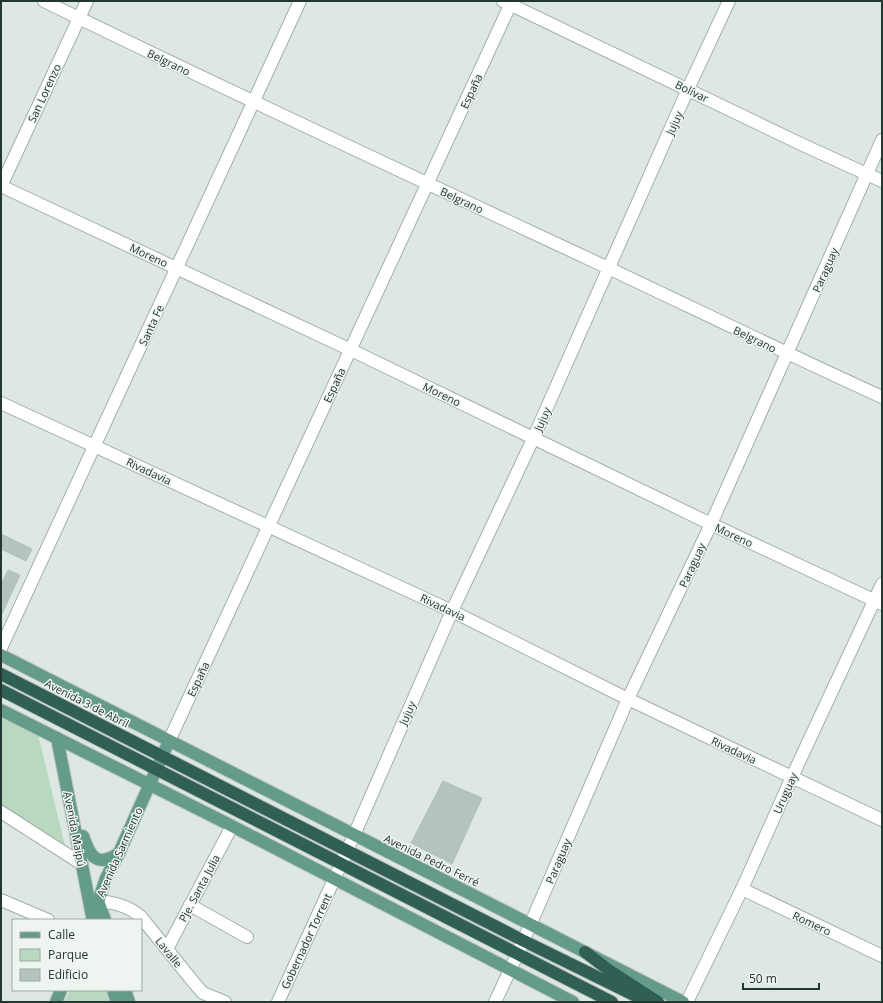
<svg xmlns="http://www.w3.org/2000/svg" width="883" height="1003" font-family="'Open Sans',sans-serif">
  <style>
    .green { fill: #b8d8bf }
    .building { fill: #b4c3bc; stroke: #b1c1ba }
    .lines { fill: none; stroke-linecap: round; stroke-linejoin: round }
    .minor-casing { stroke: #a2afa9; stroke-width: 14 }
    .major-casing { stroke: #bcc3c1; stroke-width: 14 }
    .highway-casing { stroke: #bcc3c1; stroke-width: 14 }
    .minor { stroke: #fff; stroke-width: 12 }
    .major { stroke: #659b8a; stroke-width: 12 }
    .highway { stroke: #2f6053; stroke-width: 12 }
    .labels { text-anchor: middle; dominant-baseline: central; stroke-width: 3; stroke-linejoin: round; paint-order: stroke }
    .street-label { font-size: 11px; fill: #21372f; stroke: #eef5f1 }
  </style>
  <rect width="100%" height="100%" fill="#dee8e3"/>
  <!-- green -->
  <g class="green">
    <polygon points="1,716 38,734 65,846 1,805"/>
    <polygon points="70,990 107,990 110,1002 64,1002"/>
  </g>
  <!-- building -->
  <g class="building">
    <polygon points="1,534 32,549 26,561 1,549"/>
    <polygon points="8,570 20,575 1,616 1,585"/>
    <polygon points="443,781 482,798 452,864 411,843"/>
  </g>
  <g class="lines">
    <!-- minor casing -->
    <g class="minor-casing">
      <g id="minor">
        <path d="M44 1C224 89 405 173 587 258 685 304 783 352 882 397"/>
        <polyline points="503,1 803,145 882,181"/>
        <polyline points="1,186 351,350 711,524 882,604"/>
        <polyline points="1,186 87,1"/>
        <polyline points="1,403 452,611 628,699 882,820"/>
        <polyline points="1,648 300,1"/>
        <polyline points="169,741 512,1"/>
        <polyline points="1,812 82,864"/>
        <polyline points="742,889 882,956"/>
        <polyline points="1,900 48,920"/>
        <path d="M90 901C109 901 127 904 141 917L195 984 203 993 225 1002"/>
        <polyline points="190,905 247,937"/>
        <polyline points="167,949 232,826"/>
        <polyline points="278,1002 347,851 452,611 533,439 688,89 729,1"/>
        <polyline points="495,1002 518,953 628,699 711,524 882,140"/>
        <polyline points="687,1002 742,889 792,777 882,584"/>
      </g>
    </g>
    <!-- major casing -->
    <g class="major-casing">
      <g id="major">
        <polyline points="1,655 683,1002"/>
        <polyline points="1,710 232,826 573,1002"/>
        <polyline points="57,738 92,916"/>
        <path d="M83 836C90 857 97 868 119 853"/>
        <polyline points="98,901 105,920"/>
        <polyline points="92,920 106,878 119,853 169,741"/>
        <polyline points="113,990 117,1002"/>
        <polyline points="125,990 129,1002"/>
        <polyline points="56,1002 61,990"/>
      </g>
    </g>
    <!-- highway casing -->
    <g class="highway-casing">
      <g id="highway">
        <polyline points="1,674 524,941 648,1002"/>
        <polyline points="1,690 612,1002"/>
        <polyline points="585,952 610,971 658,1002"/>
      </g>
    </g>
    <!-- minor -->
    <use href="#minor" class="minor"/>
    <!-- major -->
    <use href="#major" class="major"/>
    <!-- highway -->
    <use href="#highway" class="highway"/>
  </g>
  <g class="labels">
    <!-- street labels -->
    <g class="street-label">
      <text transform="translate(169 62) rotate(26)">Belgrano</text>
      <text transform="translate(471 91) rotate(-65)">España</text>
      <text transform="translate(692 91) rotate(26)">Bolívar</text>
      <text transform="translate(44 93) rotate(-65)">San Lorenzo</text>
      <text transform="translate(674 123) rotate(-66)">Jujuy</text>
      <text transform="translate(462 200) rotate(25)">Belgrano</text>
      <text transform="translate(149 255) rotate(25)">Moreno</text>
      <text transform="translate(825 270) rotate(-66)">Paraguay</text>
      <text transform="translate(151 325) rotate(-65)">Santa Fe</text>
      <text transform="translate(755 339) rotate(26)">Belgrano</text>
      <text transform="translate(334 385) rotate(-65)">España</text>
      <text transform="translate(442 394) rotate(26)">Moreno</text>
      <text transform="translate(542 419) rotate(-66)">Jujuy</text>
      <text transform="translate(149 471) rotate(25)">Rivadavia</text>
      <text transform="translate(734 535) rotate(25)">Moreno</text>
      <text transform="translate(692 565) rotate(-65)">Paraguay</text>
      <text transform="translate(443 607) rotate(25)">Rivadavia</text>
      <text transform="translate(198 679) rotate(-65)">España</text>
      <text transform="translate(87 703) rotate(27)">Avenida 3 de Abril</text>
      <text transform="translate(407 713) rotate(-66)">Jujuy</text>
      <text transform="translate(734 750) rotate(25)">Rivadavia</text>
      <text transform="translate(785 793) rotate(-66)">Uruguay</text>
      <text transform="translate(75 829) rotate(79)">Avenida Maipú</text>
      <text transform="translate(119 852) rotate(-66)">Avenida Sarmiento</text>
      <text transform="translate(432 860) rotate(26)">Avenida Pedro Ferré</text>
      <text transform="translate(558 861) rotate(-67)">Paraguay</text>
      <text transform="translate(199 888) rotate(-62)">Pje. Santa Julia</text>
      <text transform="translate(812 923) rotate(25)">Romero</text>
      <text transform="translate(306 941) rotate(-65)">Gobernador Torrent</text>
      <text transform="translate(169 952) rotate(51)">Lavalle</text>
    </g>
  </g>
  <!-- border -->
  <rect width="883" height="1003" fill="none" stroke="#21372f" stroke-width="4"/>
  <!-- legend -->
  <rect x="12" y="919" width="130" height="72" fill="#eef5f1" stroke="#9ca9a3"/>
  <rect x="20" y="932" width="20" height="6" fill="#659b8a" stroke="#9ca9a3"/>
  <text x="48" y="939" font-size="12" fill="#21372f">Calle</text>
  <rect x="20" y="949" width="20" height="12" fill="#b8d8bf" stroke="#9ca9a3"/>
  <text x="48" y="959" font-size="12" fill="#21372f">Parque</text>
  <rect x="20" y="969" width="20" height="12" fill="#b4c3bc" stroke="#9ca9a3"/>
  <text x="48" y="979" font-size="12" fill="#21372f">Edificio</text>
  <!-- scale -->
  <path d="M743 983v6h76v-6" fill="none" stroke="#21372f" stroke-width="2"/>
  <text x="749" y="983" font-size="12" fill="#21372f" stroke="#eef5f1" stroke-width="3" paint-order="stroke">50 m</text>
</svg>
